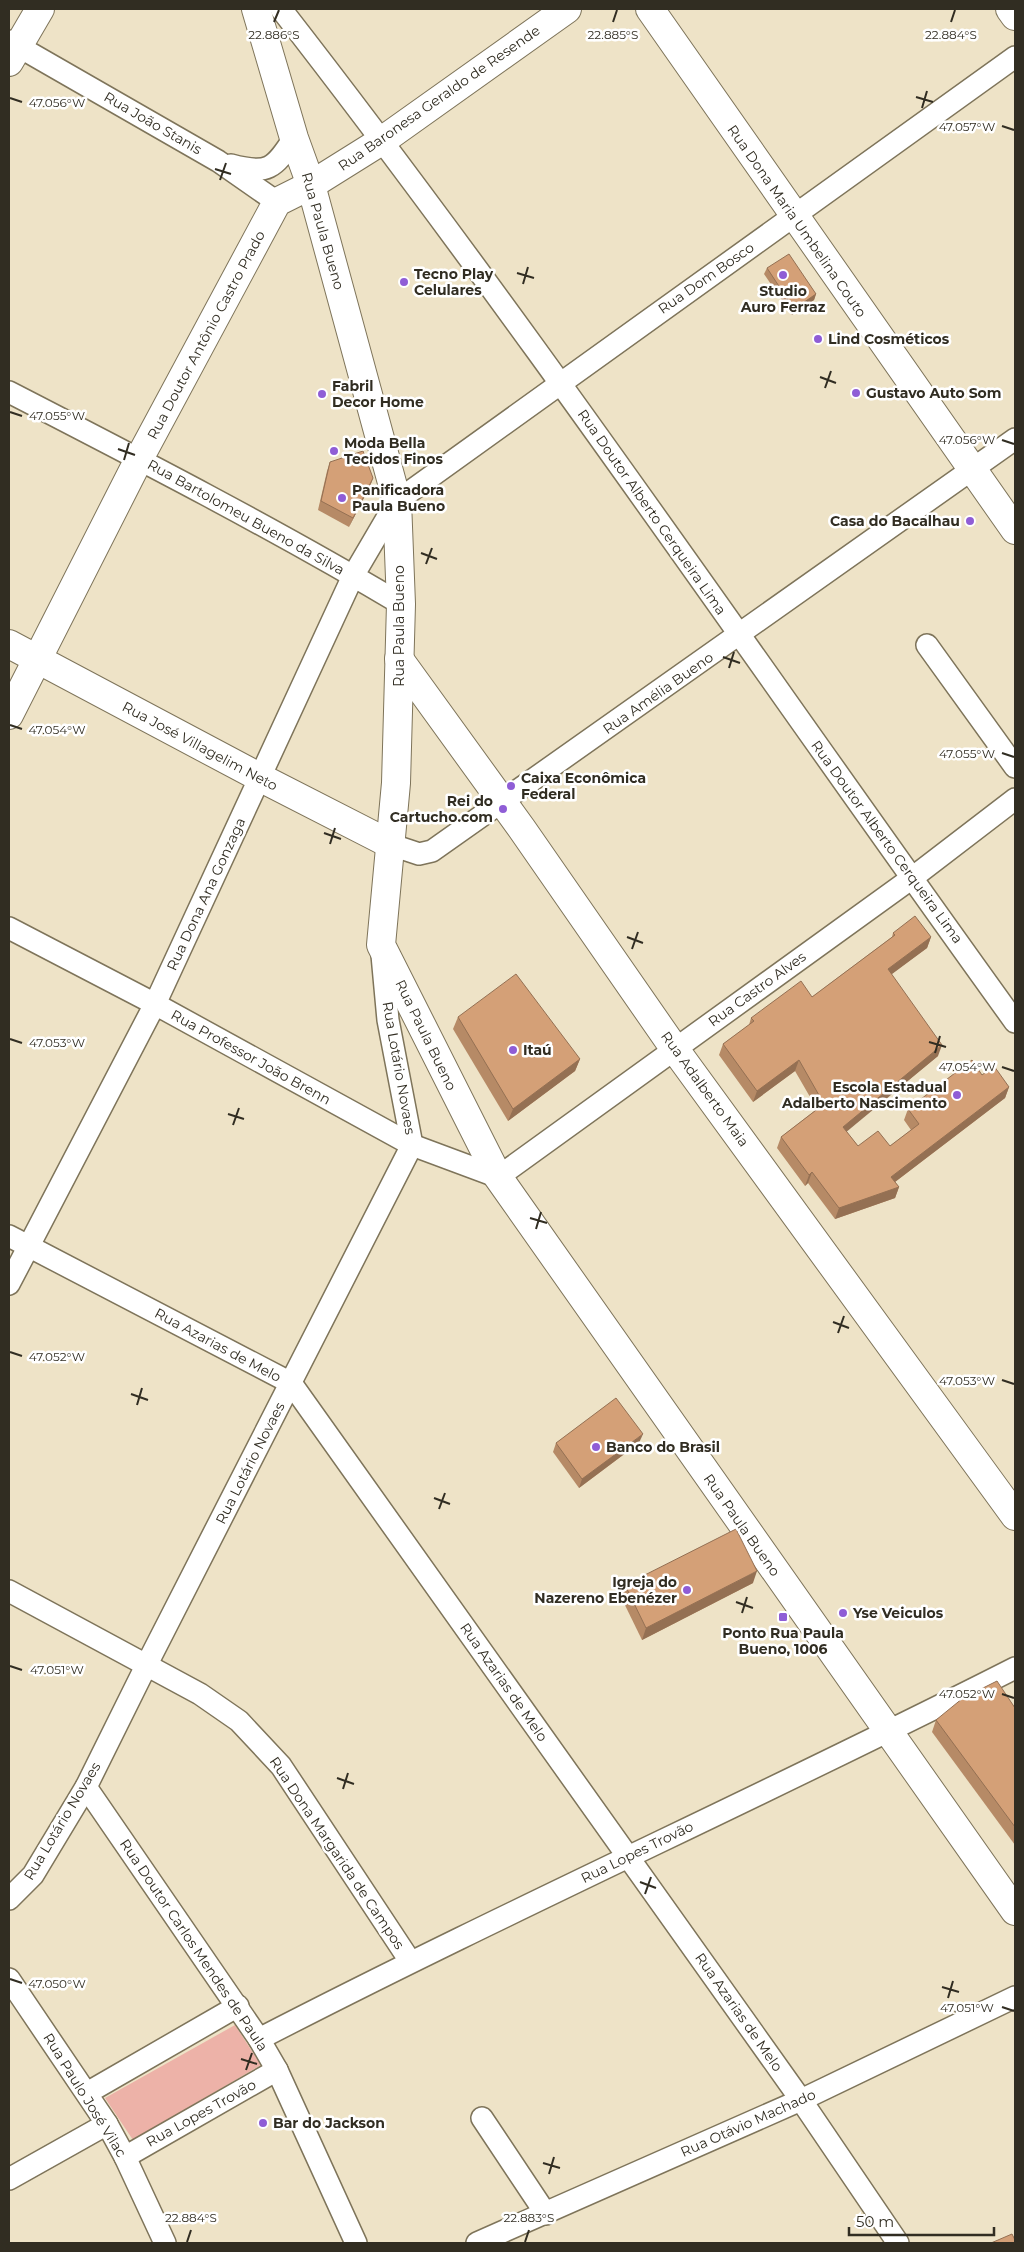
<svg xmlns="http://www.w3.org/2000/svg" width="1024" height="2252" font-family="Montserrat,sans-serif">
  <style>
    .green { fill: #edb2a8 }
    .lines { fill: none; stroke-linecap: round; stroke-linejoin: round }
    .minor-casing { stroke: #7e745a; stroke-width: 24 }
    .major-casing { stroke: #7e745a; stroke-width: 30 }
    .minor { stroke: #fff; stroke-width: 21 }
    .major { stroke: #fff; stroke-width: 28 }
    .wall { fill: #b68a66 }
    .shaded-wall { fill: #947053 }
    .building { fill: #d4a077; stroke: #947053 }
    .ticks { fill: none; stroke: #312d22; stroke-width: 2 }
    .poi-dot { fill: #8f5dd6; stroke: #fff; stroke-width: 2 }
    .labels { text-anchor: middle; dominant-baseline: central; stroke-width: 5; stroke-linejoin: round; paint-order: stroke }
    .street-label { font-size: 14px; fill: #312d22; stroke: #fff }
    .poi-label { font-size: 14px; font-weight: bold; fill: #312d22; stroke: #fff; text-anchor: start }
    .ticks-label { font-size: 12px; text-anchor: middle; fill: #312d22; stroke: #fff; stroke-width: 5; stroke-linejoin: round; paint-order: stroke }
  </style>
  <rect width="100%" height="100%" fill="#eee3c7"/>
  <!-- green -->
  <polygon class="green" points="235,2025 261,2065 133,2140 105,2098"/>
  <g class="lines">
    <!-- minor casing -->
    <g class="minor-casing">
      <g id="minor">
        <path d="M281 9C537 338 771 684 1015 1022"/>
        <polyline points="9,41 218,161 277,202"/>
        <path d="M231 165C268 175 274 169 294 138"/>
        <path d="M9 392C141 460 273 528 401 604"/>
        <polyline points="927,645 1015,767"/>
        <polyline points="392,845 419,854 432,851 1015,439"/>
        <polyline points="9,928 155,1004 412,1145 498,1177 912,878 1015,799"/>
        <polyline points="9,1236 291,1383 801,2100 898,2243"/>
        <polyline points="9,1284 155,1004 353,576 397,501 1015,57"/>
        <polyline points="9,1591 200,1694 239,1721 281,1766 410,1961"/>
        <polyline points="86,1787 259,2039 277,2070 356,2243"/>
        <polyline points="9,1899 33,1875 86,1787 147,1664 412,1145 388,1020 382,955"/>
        <polyline points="9,1979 107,2124 125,2157 165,2243"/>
        <path d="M259 2039C509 1910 765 1795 1015 1668"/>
        <polyline points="87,2093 238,2006"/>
        <polyline points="482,2118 546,2214"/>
        <polyline points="125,2157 277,2070"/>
        <polyline points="9,2179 107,2124"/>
        <polyline points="477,2243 801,2100 1015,1997"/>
      </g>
    </g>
    <!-- major casing -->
    <g class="major-casing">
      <g id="major">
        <polyline points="256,9 294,138 311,185 397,501 401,604 396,783 381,945 498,1177 1015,1911"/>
        <polyline points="650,9 1015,530"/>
        <polyline points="1010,9 1015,16"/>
        <polyline points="9,62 40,9"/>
        <polyline points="9,644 261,778 392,845"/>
        <polyline points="399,659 522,829 674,1048 1015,1516"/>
        <polyline points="9,715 139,459 277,202 311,185 383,140 567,9"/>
      </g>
    </g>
    <!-- minor -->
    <use href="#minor" class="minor"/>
    <!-- major -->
    <use href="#major" class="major"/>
  </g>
  <!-- wall -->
  <g class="wall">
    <polygon points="767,268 816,294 814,300 792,315 764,274"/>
    <polygon points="330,462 373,478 370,486 349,527 318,510 327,471"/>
    <polygon points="893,933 931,937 927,948 891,974 938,1056 846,1131 858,1146 890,1146 911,1130 904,1120 908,1109 982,1075 1009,1087 1005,1098 895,1182 899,1187 895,1198 835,1219 808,1183 805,1186 777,1148 781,1137 817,1109 795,1071 753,1102 719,1055 723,1044 749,1025 751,1018 812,997 892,937"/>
    <polygon points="458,1017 580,1059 575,1071 508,1121 453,1029"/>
    <polygon points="556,1443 639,1443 579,1488 553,1452"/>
    <polygon points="753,1583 642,1640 621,1597 625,1585"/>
    <polygon points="1015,1708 1015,1845 932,1732 936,1720"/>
  </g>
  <!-- shaded-wall -->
  <g class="shaded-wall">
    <polygon points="816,294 814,300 792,315 794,309"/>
    <polygon points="373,478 370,486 349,527 353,518"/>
    <polygon points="931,937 927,948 884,980 888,969"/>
    <polygon points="942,1045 938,1056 839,1138 843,1127"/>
    <polygon points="580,1059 575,1071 508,1121 513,1109"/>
    <polygon points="799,1060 795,1071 753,1102 757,1091"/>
    <polygon points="1009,1087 1005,1098 887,1188 891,1177"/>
    <polygon points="812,1172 808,1183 805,1186 809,1175"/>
    <polygon points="899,1187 895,1198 835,1219 839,1208"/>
    <polygon points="643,1434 639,1443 579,1488 582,1479"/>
    <polygon points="757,1571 753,1583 642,1640 646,1628"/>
  </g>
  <!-- building -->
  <g class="building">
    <polygon points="789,254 816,294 794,309 767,268"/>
    <polygon points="363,451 373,478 353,518 321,501 330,462"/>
    <polygon points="915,916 931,937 888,969 942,1045 843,1127 858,1146 878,1131 890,1146 919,1124 908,1109 972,1060 982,1075 994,1066 1009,1087 891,1177 899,1187 839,1208 812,1172 809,1175 781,1137 824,1104 799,1060 757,1091 723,1044 754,1021 751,1018 801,981 812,997 895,935 893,933"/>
    <polygon points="516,974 580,1059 513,1109 458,1017"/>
    <polygon points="616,1398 643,1434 582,1479 556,1443"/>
    <polygon points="736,1529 757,1571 646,1628 625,1585"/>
    <polygon points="997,1681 1015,1708 1015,1827 936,1720 963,1698"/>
    <polygon points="1012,2234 1015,2240 1015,2243 991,2243"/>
  </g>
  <!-- ticks -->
  <path class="ticks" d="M274 22 279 10M613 22 617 10M951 22 955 10M916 97 933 102M10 98 22 102M922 108 927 91M1002 126 1014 130M215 169 231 174M220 180 226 163M517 273 534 278M523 284 528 267M820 377 836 383M825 388 831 371M10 412 22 416M1002 440 1014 444M118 449 135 455M124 460 129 443M421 553 437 559M426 564 432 548M723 657 740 663M729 668 734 652M10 725 22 729M1002 753 1014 757M324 833 341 839M330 844 335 828M627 937 643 943M632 949 638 932M10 1039 22 1043M929 1042 946 1047M935 1053 940 1036M1002 1067 1014 1071M228 1114 244 1119M233 1125 239 1108M530 1218 547 1223M536 1229 541 1212M833 1322 849 1328M838 1333 844 1316M10 1352 22 1356M1002 1380 1014 1384M131 1394 148 1400M137 1405 142 1388M434 1498 450 1504M439 1509 445 1493M736 1602 753 1608M742 1613 747 1597M10 1666 22 1670M1002 1694 1014 1698M337 1778 354 1784M343 1789 348 1773M640 1882 656 1888M645 1894 651 1877M10 1979 22 1983M942 1987 959 1992M948 1998 953 1981M1002 2007 1014 2011M241 2059 257 2064M246 2070 252 2053M543 2163 560 2168M549 2174 554 2157M187 2242 191 2230M525 2242 529 2230"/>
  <!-- markers -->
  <g class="poi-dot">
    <circle cx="783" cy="275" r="5"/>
    <circle cx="404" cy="282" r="5"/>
    <circle cx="818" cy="339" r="5"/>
    <circle cx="856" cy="393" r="5"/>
    <circle cx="322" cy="394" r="5"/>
    <circle cx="334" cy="451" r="5"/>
    <circle cx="342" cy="498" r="5"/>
    <circle cx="970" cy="521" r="5"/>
    <circle cx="511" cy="786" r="5"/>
    <circle cx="503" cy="809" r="5"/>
    <circle cx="513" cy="1050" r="5"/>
    <circle cx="957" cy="1095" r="5"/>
    <circle cx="596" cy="1447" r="5"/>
    <circle cx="687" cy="1590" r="5"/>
    <circle cx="843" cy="1613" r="5"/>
    <rect x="778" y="1612" width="10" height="10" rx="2.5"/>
    <circle cx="263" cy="2123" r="5"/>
  </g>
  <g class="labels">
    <!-- street labels -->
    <g class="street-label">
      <text transform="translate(439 98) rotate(-35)">Rua Baronesa Geraldo de Resende</text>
      <text transform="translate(153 123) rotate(30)">Rua João Stanis</text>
      <text transform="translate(797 221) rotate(55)">Rua Dona Maria Umbelina Couto</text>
      <text transform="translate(323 231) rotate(74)">Rua Paula Bueno</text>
      <text transform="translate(706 278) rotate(-35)">Rua Dom Bosco</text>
      <text transform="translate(206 335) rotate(-62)">Rua Doutor Antônio Castro Prado</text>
      <text transform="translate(652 512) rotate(55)">Rua Doutor Alberto Cerqueira Lima</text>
      <text transform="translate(246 517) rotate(29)">Rua Bartolomeu Bueno da Silva</text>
      <text transform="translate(399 626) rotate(-90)">Rua Paula Bueno</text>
      <text transform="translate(658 693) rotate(-35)">Rua Amélia Bueno</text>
      <text transform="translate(200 746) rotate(28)">Rua José Villagelim Neto</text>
      <text transform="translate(887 842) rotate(54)">Rua Doutor Alberto Cerqueira Lima</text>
      <text transform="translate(206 894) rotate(-65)">Rua Dona Ana Gonzaga</text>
      <text transform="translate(757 989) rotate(-36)">Rua Castro Alves</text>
      <text transform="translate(426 1035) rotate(64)">Rua Paula Bueno</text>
      <text transform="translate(251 1057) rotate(29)">Rua Professor João Brenn</text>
      <text transform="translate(399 1068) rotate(80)">Rua Lotário Novaes</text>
      <text transform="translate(705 1089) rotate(54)">Rua Adalberto Maia</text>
      <text transform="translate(218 1345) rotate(28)">Rua Azarias de Melo</text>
      <text transform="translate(250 1463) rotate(-63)">Rua Lotário Novaes</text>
      <text transform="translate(742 1525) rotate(55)">Rua Paula Bueno</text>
      <text transform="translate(504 1682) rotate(55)">Rua Azarias de Melo</text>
      <text transform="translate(62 1821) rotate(-59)">Rua Lotário Novaes</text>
      <text transform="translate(637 1852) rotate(-26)">Rua Lopes Trovão</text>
      <text transform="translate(337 1853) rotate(56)">Rua Dona Margarida de Campos</text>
      <text transform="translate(194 1945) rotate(56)">Rua Doutor Carlos Mendes de Paula</text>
      <text transform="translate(739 2012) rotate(55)">Rua Azarias de Melo</text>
      <text transform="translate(85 2095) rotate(58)">Rua Paulo José Vilac</text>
      <text transform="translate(201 2113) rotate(-29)">Rua Lopes Trovão</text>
      <text transform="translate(748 2123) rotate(-24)">Rua Otávio Machado</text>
    </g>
    <!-- poi labels -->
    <g class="poi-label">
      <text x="414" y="274">Tecno Play<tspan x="414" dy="16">Celulares</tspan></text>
      <text x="783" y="291" text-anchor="middle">Studio<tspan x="783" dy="16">Auro Ferraz</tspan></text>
      <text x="828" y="339">Lind Cosméticos</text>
      <text x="332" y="386">Fabril<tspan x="332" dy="16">Decor Home</tspan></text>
      <text x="866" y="393">Gustavo Auto Som</text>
      <text x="344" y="443">Moda Bella<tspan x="344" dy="16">Tecidos Finos</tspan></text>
      <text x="352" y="490">Panificadora<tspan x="352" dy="16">Paula Bueno</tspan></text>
      <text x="960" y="521" text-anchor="end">Casa do Bacalhau</text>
      <text x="521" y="778">Caixa Econômica<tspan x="521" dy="16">Federal</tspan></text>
      <text x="493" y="801" text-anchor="end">Rei do<tspan x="493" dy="16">Cartucho.com</tspan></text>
      <text x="523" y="1050">Itaú</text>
      <text x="947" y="1087" text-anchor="end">Escola Estadual<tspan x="947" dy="16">Adalberto Nascimento</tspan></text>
      <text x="606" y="1447">Banco do Brasil</text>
      <text x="677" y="1582" text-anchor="end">Igreja do<tspan x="677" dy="16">Nazereno Ebenézer</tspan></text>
      <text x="853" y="1613">Yse Veiculos</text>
      <text x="783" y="1633" text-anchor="middle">Ponto Rua Paula<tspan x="783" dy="16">Bueno, 1006</tspan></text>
      <text x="273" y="2123">Bar do Jackson</text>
    </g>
  </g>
  <g class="ticks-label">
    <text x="613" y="39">22.885°S</text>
    <text x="274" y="39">22.886°S</text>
    <text x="951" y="39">22.884°S</text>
    <text x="57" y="107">47.056°W</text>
    <text x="967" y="131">47.057°W</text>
    <text x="57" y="420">47.055°W</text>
    <text x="967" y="444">47.056°W</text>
    <text x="57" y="734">47.054°W</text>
    <text x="967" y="758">47.055°W</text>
    <text x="57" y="1047">47.053°W</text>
    <text x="967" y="1071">47.054°W</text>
    <text x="57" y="1361">47.052°W</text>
    <text x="967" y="1385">47.053°W</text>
    <text x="57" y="1674">47.051°W</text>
    <text x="967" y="1698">47.052°W</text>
    <text x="57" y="1988">47.050°W</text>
    <text x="967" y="2012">47.051°W</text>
    <text x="191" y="2222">22.884°S</text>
    <text x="529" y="2222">22.883°S</text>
  </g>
  <!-- border -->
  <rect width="1024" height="2252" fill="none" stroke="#312d22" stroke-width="20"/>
  <!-- scale -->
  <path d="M849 2227v8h145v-8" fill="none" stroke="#312d22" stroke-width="2.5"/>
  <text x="856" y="2227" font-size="15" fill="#312d22" stroke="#ffffff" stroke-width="4" paint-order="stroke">50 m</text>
</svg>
